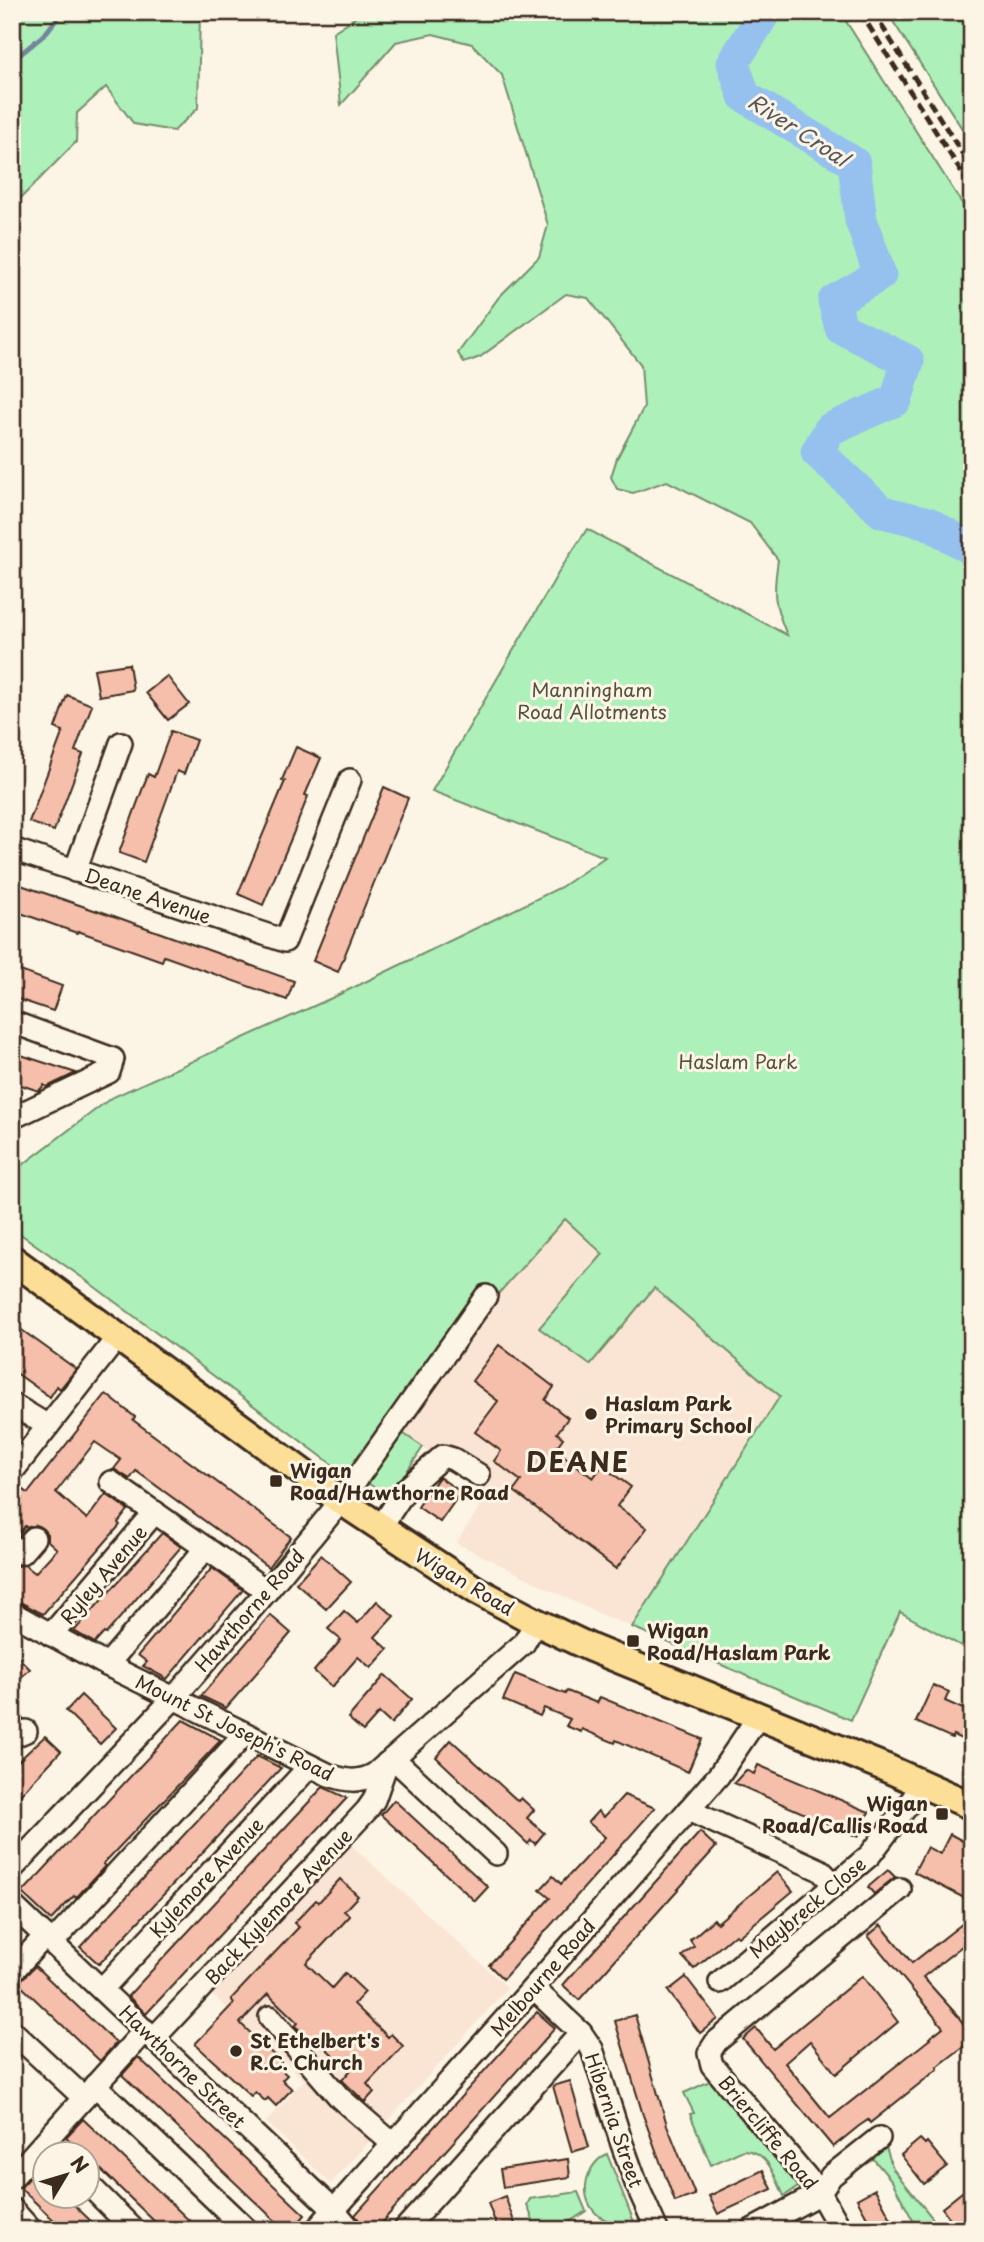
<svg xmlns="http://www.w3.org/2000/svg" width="984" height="2242" font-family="'Playpen Sans',sans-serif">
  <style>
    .built { fill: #fae5d4 }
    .green { fill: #aef0ba; stroke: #748d6c; stroke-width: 2 }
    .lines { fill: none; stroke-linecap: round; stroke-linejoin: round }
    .stream { stroke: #72859b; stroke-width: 5 }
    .river { stroke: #96c1ef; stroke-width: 33 }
    .building { fill: #f6bfab; stroke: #3b2a1e; stroke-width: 2 }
    .minor-casing { stroke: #3b2a1e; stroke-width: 26 }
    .major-casing { stroke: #3b2a1e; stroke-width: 32 }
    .minor { stroke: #fcf5e5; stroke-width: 21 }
    .major { stroke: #fcde96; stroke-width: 26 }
    .rail { stroke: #3b2a1e; stroke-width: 5; stroke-dasharray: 10 5; stroke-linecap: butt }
    .poi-dot { fill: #3b2a1e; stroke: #fcf5e5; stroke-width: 2.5 }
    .labels { text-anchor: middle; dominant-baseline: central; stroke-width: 6; stroke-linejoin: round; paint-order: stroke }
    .park-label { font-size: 19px; fill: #52523d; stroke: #fcf5e5 }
    .street-label { font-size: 19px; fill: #3b2a1e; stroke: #fcf5e5 }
    .poi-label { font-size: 19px; font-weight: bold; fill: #3b2a1e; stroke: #fcf5e5; text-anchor: start }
    .water-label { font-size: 21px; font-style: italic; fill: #56575d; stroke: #fcf5e5 }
    .district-label { font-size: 26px; font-weight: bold; letter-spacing: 2px; fill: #3b2a1e; stroke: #fcf5e5 }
  </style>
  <rect width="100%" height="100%" fill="#fcf5e5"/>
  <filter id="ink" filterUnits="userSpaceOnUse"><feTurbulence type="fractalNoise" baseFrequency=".0143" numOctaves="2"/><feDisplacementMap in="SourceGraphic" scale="14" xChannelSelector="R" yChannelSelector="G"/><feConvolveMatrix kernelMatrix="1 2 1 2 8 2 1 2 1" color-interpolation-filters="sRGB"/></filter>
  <g filter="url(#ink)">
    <!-- built -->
    <g class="built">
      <polygon points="565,1219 603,1254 539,1328 590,1365 653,1288 781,1396 632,1627 597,1613 456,1543 489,1493 400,1432 490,1303"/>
      <polygon points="346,1840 508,1988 331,2184 266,2122 304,2080 207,1990"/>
    </g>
    <!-- green -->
    <g class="green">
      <polygon points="12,12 200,12 198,108 174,131 134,124 106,87 77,113 76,142 12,207"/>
      <path d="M364 12H840L972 219V1652L900 1612 851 1720 632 1627 780 1396 654 1288 590 1365 539 1328 603 1254 565 1219 490 1303 401 1432 423 1447 389 1498 345 1467 337 1468 87 1281 12 1228V1176L16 1170 111 1098 336 996 561 887 605 857 432 791 560 570 587 529 787 635C773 603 773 593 778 560L750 523 667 481 633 493 617 489 611 477 617 458 644 407 641 365 588 298 566 294 480 357 464 363 458 353 499 297 539 257 548 225 502 75 472 44 433 34 396 42 341 105 333 32Z"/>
      <polygon points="887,12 972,12 972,144"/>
      <path d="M712 2080 794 2175 798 2187 784 2196C775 2177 768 2150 743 2150L711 2165 690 2114 694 2113 684 2093Z"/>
      <polygon points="884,2141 893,2169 942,2230 918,2230 892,2181 870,2155"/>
      <path d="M607 2154 634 2222C625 2223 615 2224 606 2220 577 2207 581 2167 607 2154Z"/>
      <polygon points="578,2192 586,2211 557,2230 537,2230 527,2205 530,2199"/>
    </g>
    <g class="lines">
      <!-- stream -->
      <polyline class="stream" points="12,61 45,34 62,12"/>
      <!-- river -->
      <polyline class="river" points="765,12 733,63 744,96 854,163 861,220 880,275 834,301 841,328 908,361 896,400 830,429 817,452 882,512 928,523 972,549"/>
    </g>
    <!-- building -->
    <g class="building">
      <polygon points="129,664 133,690 99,696 94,669"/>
      <polygon points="167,676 189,704 168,720 146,693"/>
      <polygon points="67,695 92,705 75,751 83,754 54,831 29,822 63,731 55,728"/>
      <polygon points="171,731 196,740 184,774 177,771 144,862 119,853 148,774 154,777"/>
      <polygon points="296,747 321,758 305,795 308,796 293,834 263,905 238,894 285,781 282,780"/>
      <polygon points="384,787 408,798 338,972 313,961"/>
      <polygon points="12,882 97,911 97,910 294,981 287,1000 164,956 162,961 78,931 77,933 12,910"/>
      <polygon points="12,968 62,986 53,1011 12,997"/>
      <polygon points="12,1052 33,1059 76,1073 47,1087 44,1085 39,1091 12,1082"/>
      <polygon points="12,1323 76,1369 60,1389 57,1386 50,1397 12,1370"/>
      <polygon points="499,1345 554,1387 545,1400 568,1418 557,1433 563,1438 555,1449 593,1478 602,1466 631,1487 617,1506 647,1528 616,1569 514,1491 521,1481 494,1461 501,1451 475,1432 498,1401 472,1381"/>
      <polygon points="106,1394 135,1417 133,1420 291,1537 268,1567 136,1471 130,1479 114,1469 121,1460 95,1442 56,1492 87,1519 106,1494 128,1510 118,1523 120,1525 43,1614 12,1598 12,1563 18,1566 25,1565 35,1573 57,1549 47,1540 47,1534 43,1529 37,1525 27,1528 25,1526 18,1535 12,1533 12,1505 24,1490 28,1493"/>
      <polygon points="439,1477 461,1492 440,1522 418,1507"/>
      <polygon points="162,1533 181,1547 106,1634 104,1633 95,1643 74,1631"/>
      <polygon points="321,1555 351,1582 326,1609 296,1583"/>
      <polygon points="212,1568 243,1590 167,1679 143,1666 147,1662 138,1655"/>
      <polygon points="377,1601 394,1616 375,1637 388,1649 371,1668 358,1657 332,1687 314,1671 341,1640 328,1629 344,1611 358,1623"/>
      <polygon points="270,1615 291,1633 266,1662 226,1708 201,1696"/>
      <polygon points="12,1651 30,1669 12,1686"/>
      <polygon points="515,1674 565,1694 567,1691 597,1703 600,1697 702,1739 688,1772 616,1740 615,1743 582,1729 581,1732 566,1726 570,1719 544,1708 540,1716 503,1700"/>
      <polygon points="385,1675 412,1699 391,1724 379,1713 363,1731 348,1718"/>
      <polygon points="933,1685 949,1692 945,1701 972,1713 972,1744 953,1735 952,1738 916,1722"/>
      <polygon points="81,1695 116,1728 100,1744 66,1711"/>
      <polygon points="183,1720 221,1740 103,1864 105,1866 76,1898 74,1896 51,1920 22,1893"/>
      <polygon points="45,1736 61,1751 12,1804 12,1767"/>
      <polygon points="451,1740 518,1801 521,1798 534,1810 527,1818 544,1833 535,1844 531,1840 528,1844 436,1757"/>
      <polygon points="257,1756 281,1768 99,1964 80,1947"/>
      <polygon points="758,1765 869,1812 858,1837 734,1783 746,1770 754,1774"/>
      <polygon points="323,1787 347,1798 146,2014 128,1996"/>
      <polygon points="624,1795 655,1808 503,1979 489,1965 550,1898 540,1890 553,1876 561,1884 605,1837 588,1822 598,1811 604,1817"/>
      <polygon points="394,1800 488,1887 475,1901 381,1815"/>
      <polygon points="700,1832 716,1847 579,2000 563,1985"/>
      <polygon points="950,1834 972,1846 972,1902 914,1872 927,1847 940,1854"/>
      <polygon points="888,1870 895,1877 874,1894 868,1887"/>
      <polygon points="777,1872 793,1891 738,1937 735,1934 694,1969 682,1956 694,1946 690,1940 714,1919 717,1923"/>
      <polygon points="340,1879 358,1896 344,1911 350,1916 306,1963 332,1988 345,1973 365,1992 354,2004 388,2037 391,2034 403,2046 367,2084 374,2092 365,2102 342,2080 350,2071 318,2041 315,2044 295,2026 298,2023 268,1994 240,2023 281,2062 277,2066 287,2075 282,2080 292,2089 276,2106 268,2098 265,2101 255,2092 251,2096 195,2044 234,2003 231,1999 299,1927 294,1923 316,1900 319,1902"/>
      <polygon points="972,1916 972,1938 923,1977 957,2015 972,2036 965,2042 967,2044 937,2067 938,2069 870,2123 868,2120 859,2126 833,2147 743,2039 756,2028 773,2049 862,1976 898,2022 836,2074 810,2041 785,2063 830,2118 930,2039 929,2038 943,2027 868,1936 881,1925 912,1963"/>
      <polygon points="35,1966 116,2043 100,2061 18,1983"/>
      <polygon points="686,1977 718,2019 700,2033 668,1991"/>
      <polygon points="537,2012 555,2028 375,2230 367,2230 355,2215"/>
      <polygon points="635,2015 667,2125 695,2195 675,2202 643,2115 615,2021"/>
      <polygon points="138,2057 305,2215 292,2230 285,2230 122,2075"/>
      <polygon points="570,2081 589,2147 572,2152 553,2086"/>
      <polygon points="83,2119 146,2179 199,2230 164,2230 157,2224 88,2157 88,2154 85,2154 66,2137"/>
      <polygon points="920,2139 925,2144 927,2142 947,2166 924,2184 901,2155"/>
      <polygon points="568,2159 570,2177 503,2187 500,2169"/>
      <polygon points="37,2170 46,2178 46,2196 65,2196 100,2230 64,2230 37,2204 20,2188"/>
      <polygon points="763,2170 772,2189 718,2214 709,2196"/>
      <polygon points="972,2184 972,2230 959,2230 942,2208"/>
      <polygon points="875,2189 882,2202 897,2230 874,2230 857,2199"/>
      <polygon points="505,2196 510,2210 517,2230 498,2230 488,2203"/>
    </g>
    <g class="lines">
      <!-- minor casing -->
      <g class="minor-casing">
        <g id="minor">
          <polyline points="12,849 285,941 350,780"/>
          <polyline points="75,871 121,743"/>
          <polyline points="12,1022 113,1059 109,1072 12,1118"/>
          <polyline points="12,1404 48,1426"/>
          <polyline points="12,1472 117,1338"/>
          <polyline points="111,1482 267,1591"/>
          <polyline points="380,1528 406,1489 443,1456 453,1459 479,1475"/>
          <polyline points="12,1546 21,1553 34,1538"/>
          <path d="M12 1613 107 1665 329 1775C347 1781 358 1783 375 1774L524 1643 536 1622"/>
          <polyline points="51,1635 155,1512"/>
          <polyline points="107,1665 206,1548"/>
          <polyline points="12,1737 26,1731"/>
          <polyline points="393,1758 496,1854"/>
          <polyline points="688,1810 820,1870 835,1885"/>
          <polyline points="12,1869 173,1699 267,1591 341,1501 486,1296"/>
          <polyline points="12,1905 334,2210 351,2230"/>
          <polyline points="52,1943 245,1734"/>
          <polyline points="12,1972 45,1936"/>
          <polyline points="720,1982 870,1855 923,1785"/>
          <polyline points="533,1988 581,2033 592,2049 622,2144 636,2183 657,2230"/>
          <polyline points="102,1989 310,1766"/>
          <polyline points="270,2017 340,2098 393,2144"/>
          <polyline points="12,2031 84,2098"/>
          <polyline points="154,2038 367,1810 374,1800 387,1763"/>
          <polyline points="95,2085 247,2230"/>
          <polyline points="12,2178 145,2030"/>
          <polyline points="88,2184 134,2230"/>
          <polyline points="12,2209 31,2230"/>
          <polyline points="316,2230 533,1988 719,1775 758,1717"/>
          <polyline points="404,2230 581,2033"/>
          <polyline points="752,2230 820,2193 831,2176 879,2138"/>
          <polyline points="841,2230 820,2193 712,2065 709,2053 716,2042 900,1889"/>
        </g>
      </g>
      <!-- major casing -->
      <g class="major-casing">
        <polyline id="major" points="12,1259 341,1501 476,1590 536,1622 591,1648 884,1767 972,1806"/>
      </g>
      <!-- minor -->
      <use href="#minor" class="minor"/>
      <!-- major -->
      <use href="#major" class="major"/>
      <!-- rail -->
      <g class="rail">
        <polyline points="860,12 972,189"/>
        <polyline points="873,12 972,169"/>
      </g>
    </g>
  </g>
  <!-- markers -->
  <g class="poi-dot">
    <circle cx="591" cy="1414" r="7"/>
    <rect x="269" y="1474" width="14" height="14" rx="3.5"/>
    <rect x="626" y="1634" width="14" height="14" rx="3.5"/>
    <rect x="935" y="1807" width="14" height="14" rx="3.5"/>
    <circle cx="236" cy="2051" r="7"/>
  </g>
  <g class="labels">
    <!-- park labels -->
    <g class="park-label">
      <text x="592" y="689">Manningham<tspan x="592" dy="22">Road Allotments</tspan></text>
      <text x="738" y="1061">Haslam Park</text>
    </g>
    <!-- street labels -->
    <g class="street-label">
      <text transform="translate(148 895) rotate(19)">Deane Avenue</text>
      <text transform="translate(103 1574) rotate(-50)">Ryley Avenue</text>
      <text transform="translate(465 1581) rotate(31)">Wigan Road</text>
      <text transform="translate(249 1610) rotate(-49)">Hawthorne Road</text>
      <text transform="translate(235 1727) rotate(26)">Mount St Joseph's Road</text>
      <text transform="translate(206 1877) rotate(-47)">Kylemore Avenue</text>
      <text transform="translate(278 1906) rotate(-47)">Back Kylemore Avenue</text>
      <text transform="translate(807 1907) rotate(-40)">Maybreck Close</text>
      <text transform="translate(542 1977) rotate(-49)">Melbourne Road</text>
      <text transform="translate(183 2066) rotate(44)">Hawthorne Street</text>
      <text transform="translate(615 2120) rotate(71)">Hibernia Street</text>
      <text transform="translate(769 2132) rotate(50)">Briercliffe Road</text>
    </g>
    <!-- poi labels -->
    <g class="poi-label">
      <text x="605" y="1403">Haslam Park<tspan x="605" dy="22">Primary School</tspan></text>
      <text x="290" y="1470">Wigan<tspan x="290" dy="22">Road/Hawthorne Road</tspan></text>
      <text x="647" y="1630">Wigan<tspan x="647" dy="22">Road/Haslam Park</tspan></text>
      <text x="928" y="1803" text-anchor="end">Wigan<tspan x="928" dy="22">Road/Callis Road</tspan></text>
      <text x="250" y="2040">St Ethelbert's<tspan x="250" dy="22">R.C. Church</tspan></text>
    </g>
    <!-- water labels -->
    <g class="water-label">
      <text transform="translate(799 129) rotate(33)">River Croal</text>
    </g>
    <!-- district labels -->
    <g class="district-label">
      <text x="578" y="1461">DEANE</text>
    </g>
  </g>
  <!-- margin -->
  <rect width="984" height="2242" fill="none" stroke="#fcf5e5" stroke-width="42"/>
  <rect x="21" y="21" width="942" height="2200" fill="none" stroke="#3b2a1e" stroke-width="2.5" filter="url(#ink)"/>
  <!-- north arrow -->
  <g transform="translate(66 2175) rotate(52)"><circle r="33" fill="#fcf5e5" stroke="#afa495" stroke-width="2"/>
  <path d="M0-5L12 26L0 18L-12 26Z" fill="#3b2a1e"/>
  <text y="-10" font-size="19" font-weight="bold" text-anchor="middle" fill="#3b2a1e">N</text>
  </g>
</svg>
